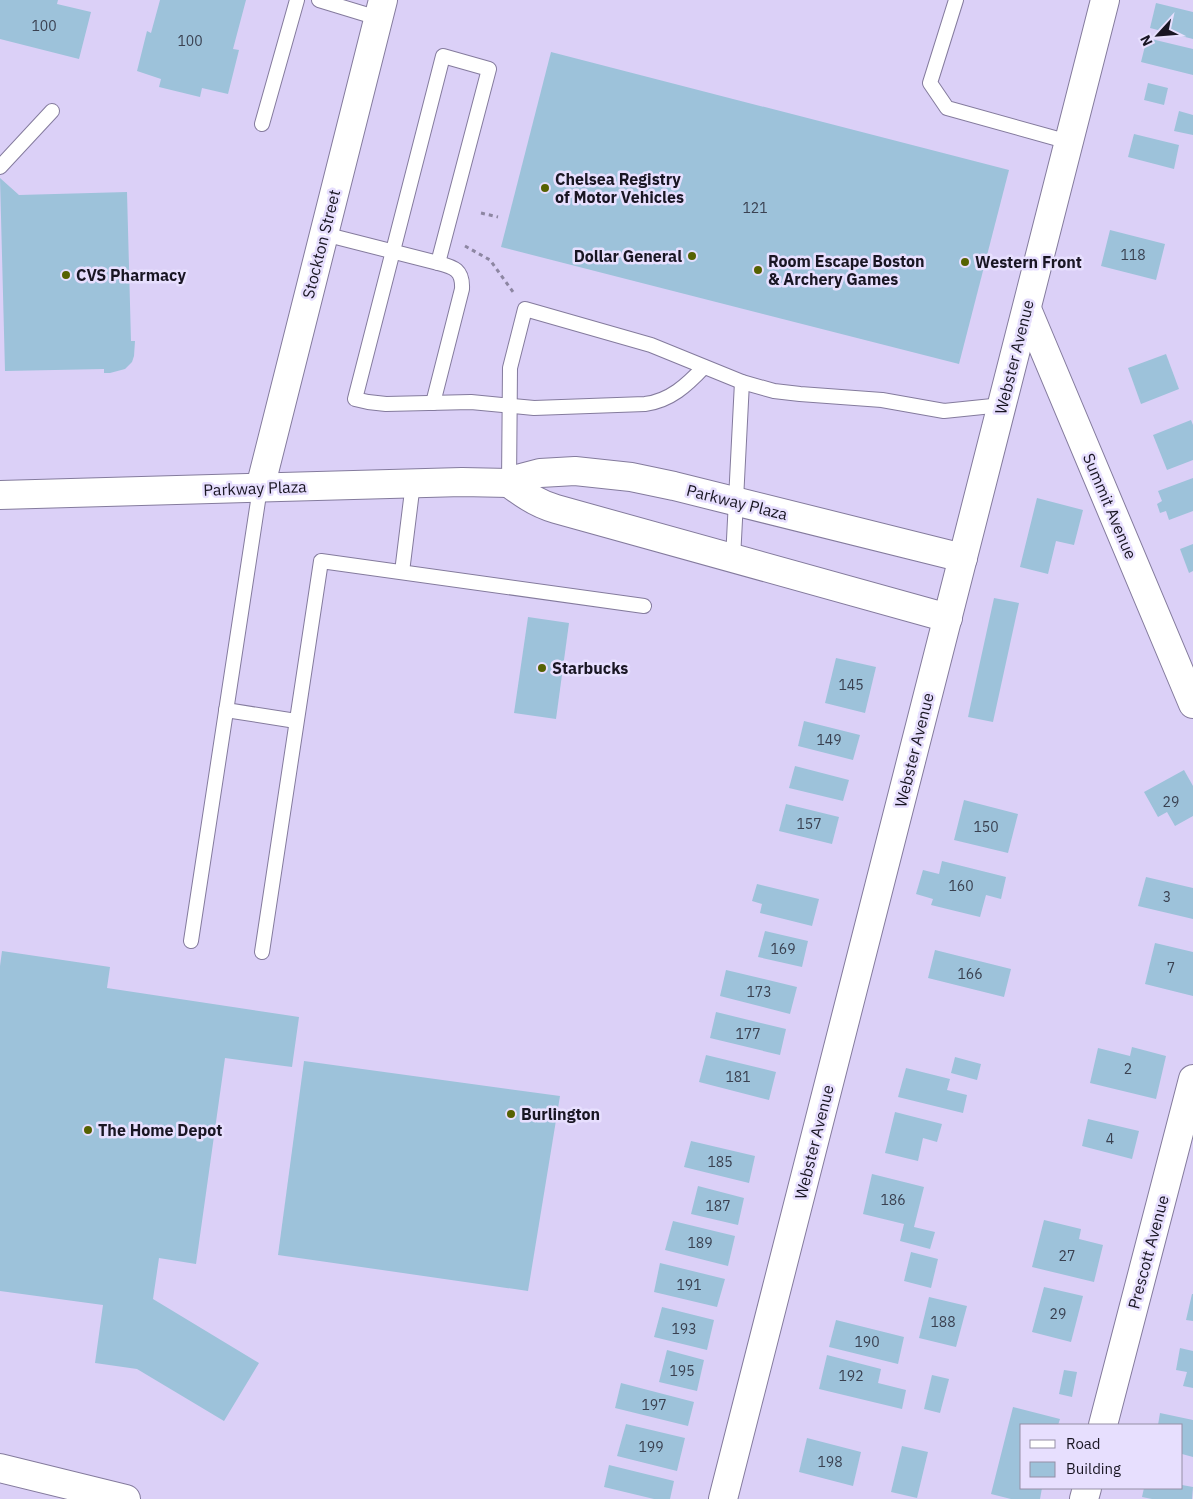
<svg xmlns="http://www.w3.org/2000/svg" width="1193" height="1499" font-family="'IBM Plex Sans',sans-serif">
  <style>
    .building { fill: #9dc2da }
    .lines { fill: none; stroke-linecap: round; stroke-linejoin: round }
    .service-casing { stroke: #847b9d; stroke-width: 16 }
    .minor-casing { stroke: #847b9d; stroke-width: 30 }
    .tertiary-casing { stroke: #847b9d; stroke-width: 30 }
    .path { stroke: #8d86a2; stroke-width: 3; stroke-dasharray: 4 4; stroke-linecap: butt }
    .service { stroke: #fff; stroke-width: 14 }
    .minor { stroke: #fff; stroke-width: 28 }
    .tertiary { stroke: #fff; stroke-width: 28 }
    .poi-dot { fill: #566202; stroke: #e7dffe; stroke-width: 2 }
    .labels { text-anchor: middle; dominant-baseline: central; stroke-width: 5; stroke-linejoin: round; paint-order: stroke }
    .number-label { font-size: 14px; fill: #3a4151 }
    .poi-label { font-size: 16px; font-weight: bold; fill: #191623; stroke: #e7dffe; text-anchor: start }
    .street-label { font-size: 16px; fill: #191623; stroke: #e7dffe }
  </style>
  <rect width="100%" height="100%" fill="#dbd0f7"/>
  <!-- building -->
  <g class="building">
    <polygon points="0,0 58,0 57,4 91,12 79,59 0,39"/>
    <polygon points="160,0 246,0 233,49 239,50 228,94 202,88 200,97 159,87 161,79 137,71 147,31 151,33"/>
    <polygon points="1156,3 1193,12 1193,39 1150,28"/>
    <polygon points="1147,38 1193,49 1193,75 1141,62"/>
    <polygon points="551,52 1009,170 959,364 501,247"/>
    <polygon points="1148,83 1168,88 1164,105 1144,100"/>
    <polygon points="1179,111 1193,115 1193,135 1174,131"/>
    <polygon points="1134,134 1179,145 1174,169 1128,157"/>
    <polygon points="0,178 19,195 127,192 131,341 135,341 134,356 132,362 125,369 110,373 104,373 104,369 5,371"/>
    <polygon points="1110,230 1165,244 1156,280 1101,266"/>
    <polygon points="1166,354 1179,389 1141,404 1128,368"/>
    <polygon points="1191,420 1193,425 1193,460 1167,470 1153,435"/>
    <polygon points="1193,478 1193,511 1169,520 1166,511 1160,513 1157,504 1162,501 1158,491"/>
    <polygon points="1037,498 1083,510 1074,545 1056,541 1048,574 1020,567"/>
    <polygon points="1193,544 1193,571 1189,573 1180,549"/>
    <polygon points="994,598 1019,603 993,722 968,717"/>
    <polygon points="528,617 569,623 556,719 514,713"/>
    <polygon points="836,658 876,667 865,713 825,703"/>
    <polygon points="804,721 860,735 853,760 798,746"/>
    <polygon points="795,766 849,780 843,801 789,788"/>
    <polygon points="1184,770 1193,786 1193,816 1175,826 1167,812 1158,817 1144,792"/>
    <polygon points="964,800 1018,814 1008,853 954,840"/>
    <polygon points="786,804 839,817 832,844 779,831"/>
    <polygon points="942,861 1006,877 1001,899 986,895 980,917 931,905 933,899 916,894 923,870 939,874"/>
    <polygon points="1146,877 1193,888 1193,919 1138,906"/>
    <polygon points="757,884 819,899 812,926 760,913 762,904 752,901"/>
    <polygon points="765,931 808,941 802,967 758,957"/>
    <polygon points="1155,943 1193,952 1193,996 1145,984"/>
    <polygon points="935,950 1011,969 1004,997 928,978"/>
    <polygon points="2,951 110,967 107,988 299,1017 292,1067 225,1058 196,1264 159,1258 153,1299 259,1363 224,1421 137,1369 95,1363 103,1305 0,1291 0,966"/>
    <polygon points="726,970 797,987 790,1014 720,996"/>
    <polygon points="716,1012 786,1029 780,1055 710,1038"/>
    <polygon points="1132,1047 1166,1056 1156,1099 1090,1083 1098,1048 1130,1056"/>
    <polygon points="706,1055 776,1072 769,1100 699,1082"/>
    <polygon points="955,1057 981,1064 977,1080 951,1073"/>
    <polygon points="304,1061 560,1096 528,1291 278,1255"/>
    <polygon points="906,1068 950,1079 947,1090 967,1095 963,1113 898,1097"/>
    <polygon points="895,1112 942,1124 937,1142 923,1138 918,1161 885,1153"/>
    <polygon points="1088,1119 1139,1131 1132,1159 1082,1146"/>
    <polygon points="691,1141 755,1156 749,1183 684,1167"/>
    <polygon points="872,1174 924,1187 914,1227 935,1232 930,1249 900,1241 904,1224 863,1214"/>
    <polygon points="698,1186 744,1198 738,1225 691,1214"/>
    <polygon points="1044,1220 1081,1229 1079,1239 1103,1245 1094,1282 1032,1267"/>
    <polygon points="673,1221 735,1236 728,1266 665,1250"/>
    <polygon points="911,1252 938,1259 931,1288 904,1281"/>
    <polygon points="660,1263 725,1279 717,1307 654,1292"/>
    <polygon points="1044,1287 1083,1296 1071,1342 1032,1332"/>
    <polygon points="1192,1294 1193,1294 1193,1321 1186,1320"/>
    <polygon points="929,1297 967,1306 956,1347 919,1338"/>
    <polygon points="662,1307 714,1320 707,1350 654,1337"/>
    <polygon points="836,1320 904,1337 898,1364 829,1347"/>
    <polygon points="1180,1348 1193,1351 1193,1388 1183,1386 1187,1372 1176,1370"/>
    <polygon points="667,1350 704,1360 697,1391 659,1382"/>
    <polygon points="827,1355 881,1369 878,1383 906,1390 902,1409 819,1389"/>
    <polygon points="1064,1370 1077,1372 1072,1397 1059,1394"/>
    <polygon points="932,1375 949,1379 940,1413 924,1409"/>
    <polygon points="621,1383 694,1402 688,1426 615,1408"/>
    <polygon points="1013,1407 1060,1419 1058,1425 1022,1425 1022,1488 1042,1488 1040,1499 1011,1499 991,1494"/>
    <polygon points="1160,1413 1193,1420 1193,1457 1182,1454 1182,1425 1158,1425"/>
    <polygon points="626,1424 685,1438 677,1471 617,1456"/>
    <polygon points="807,1438 861,1452 853,1486 799,1472"/>
    <polygon points="902,1446 928,1452 917,1498 891,1492"/>
    <polygon points="609,1465 674,1481 670,1499 654,1499 604,1487"/>
    <polygon points="1182,1485 1193,1487 1192,1499 1152,1499 1142,1497 1144,1488 1182,1488"/>
  </g>
  <g class="lines">
    <!-- service casing -->
    <g class="service-casing">
      <g id="service">
        <polyline points="319,0 378,18"/>
        <polyline points="956,0 930,83 947,108 1069,142"/>
        <polyline points="262,124 297,0"/>
        <polyline points="0,167 52,111"/>
        <path d="M324 234 438 263C454 267 463 270 462 289L433 403"/>
        <path d="M438 263 489 69 443 56 355 399 368 402 386 404 471 402 534 408 645 404C670 401 687 385 704 367"/>
        <polyline points="509,483 510,368 525,309 651,345 742,382 774,391 800,394 882,400 944,411 1002,405"/>
        <polyline points="733,559 742,382"/>
        <polyline points="402,572 413,483"/>
        <polyline points="226,710 296,721"/>
        <polyline points="191,941 260,488"/>
        <polyline points="262,952 321,561 644,606"/>
      </g>
    </g>
    <!-- minor casing -->
    <g class="minor-casing">
      <g id="minor">
        <path d="M509 483C524 495 538 504 556 509L948 618"/>
        <polyline points="260,488 383,0"/>
        <polyline points="0,495 462,482 509,483 521,478 540,473 575,471 631,477 674,486 963,558"/>
        <polyline points="1103,1425 1193,1079"/>
        <polyline points="0,1468 126,1499"/>
        <polyline points="1084,1499 1087,1488"/>
      </g>
    </g>
    <!-- tertiary casing -->
    <g class="tertiary-casing">
      <g id="tertiary">
        <polyline points="1027,309 1193,704"/>
        <polyline points="723,1499 1105,0"/>
      </g>
    </g>
    <!-- path -->
    <g class="path">
      <polyline points="481,213 498,217"/>
      <polyline points="465,246 490,260 513,292"/>
    </g>
    <!-- service -->
    <use href="#service" class="service"/>
    <!-- minor -->
    <use href="#minor" class="minor"/>
    <!-- tertiary -->
    <use href="#tertiary" class="tertiary"/>
  </g>
  <!-- markers -->
  <g class="poi-dot">
    <circle cx="545" cy="188" r="5"/>
    <circle cx="692" cy="256" r="5"/>
    <circle cx="965" cy="262" r="5"/>
    <circle cx="758" cy="270" r="5"/>
    <circle cx="66" cy="275" r="5"/>
    <circle cx="542" cy="668" r="5"/>
    <circle cx="511" cy="1114" r="5"/>
    <circle cx="88" cy="1130" r="5"/>
  </g>
  <g class="labels">
    <!-- number labels -->
    <g class="number-label">
      <text x="44" y="26">100</text>
      <text x="190" y="41">100</text>
      <text x="755" y="208">121</text>
      <text x="1133" y="255">118</text>
      <text x="851" y="685">145</text>
      <text x="829" y="740">149</text>
      <text x="1171" y="802">29</text>
      <text x="809" y="824">157</text>
      <text x="986" y="827">150</text>
      <text x="961" y="886">160</text>
      <text x="1167" y="897">3</text>
      <text x="783" y="949">169</text>
      <text x="1171" y="968">7</text>
      <text x="970" y="974">166</text>
      <text x="759" y="992">173</text>
      <text x="748" y="1034">177</text>
      <text x="1128" y="1069">2</text>
      <text x="738" y="1077">181</text>
      <text x="1110" y="1139">4</text>
      <text x="720" y="1162">185</text>
      <text x="893" y="1200">186</text>
      <text x="718" y="1206">187</text>
      <text x="700" y="1243">189</text>
      <text x="1067" y="1256">27</text>
      <text x="689" y="1285">191</text>
      <text x="1058" y="1314">29</text>
      <text x="943" y="1322">188</text>
      <text x="684" y="1329">193</text>
      <text x="867" y="1342">190</text>
      <text x="682" y="1371">195</text>
      <text x="851" y="1376">192</text>
      <text x="654" y="1405">197</text>
      <text x="651" y="1447">199</text>
      <text x="830" y="1462">198</text>
    </g>
    <!-- poi labels -->
    <g class="poi-label">
      <text x="555" y="179">Chelsea Registry<tspan x="555" dy="18">of Motor Vehicles</tspan></text>
      <text x="682" y="256" text-anchor="end">Dollar General</text>
      <text x="768" y="261">Room Escape Boston<tspan x="768" dy="18">&amp; Archery Games</tspan></text>
      <text x="975" y="262">Western Front</text>
      <text x="76" y="275">CVS Pharmacy</text>
      <text x="552" y="668">Starbucks</text>
      <text x="521" y="1114">Burlington</text>
      <text x="98" y="1130">The Home Depot</text>
    </g>
    <!-- street labels -->
    <g class="street-label">
      <text transform="translate(321 244) rotate(-76)">Stockton Street</text>
      <text transform="translate(1014 357) rotate(-76)">Webster Avenue</text>
      <text transform="translate(255 488) rotate(-2)">Parkway Plaza</text>
      <text transform="translate(737 502) rotate(14)">Parkway Plaza</text>
      <text transform="translate(1110 506) rotate(67)">Summit Avenue</text>
      <text transform="translate(914 750) rotate(-76)">Webster Avenue</text>
      <text transform="translate(814 1142) rotate(-76)">Webster Avenue</text>
      <text transform="translate(1148 1252) rotate(-75)">Prescott Avenue</text>
    </g>
  </g>
  <!-- legend -->
  <rect x="1020" y="1424" width="162" height="65" fill="#e7dffe" stroke="#958fa6"/>
  <rect x="1030" y="1440" width="25" height="8" fill="#ffffff" stroke="#958fa6"/>
  <text x="1066" y="1449" font-size="15" fill="#191623">Road</text>
  <rect x="1030" y="1462" width="25" height="15" fill="#9dc2da" stroke="#958fa6"/>
  <text x="1066" y="1474" font-size="15" fill="#191623">Building</text>
  <!-- north arrow -->
  <g transform="translate(1158 35) rotate(244)" stroke="#e7dffe" stroke-width="4" paint-order="stroke">
  <path d="M0-4L9 19L0 12L-9 19Z" fill="#191623"/>
  <text y="-8" font-size="14" font-weight="bold" text-anchor="middle" fill="#191623">N</text>
  </g>
</svg>
